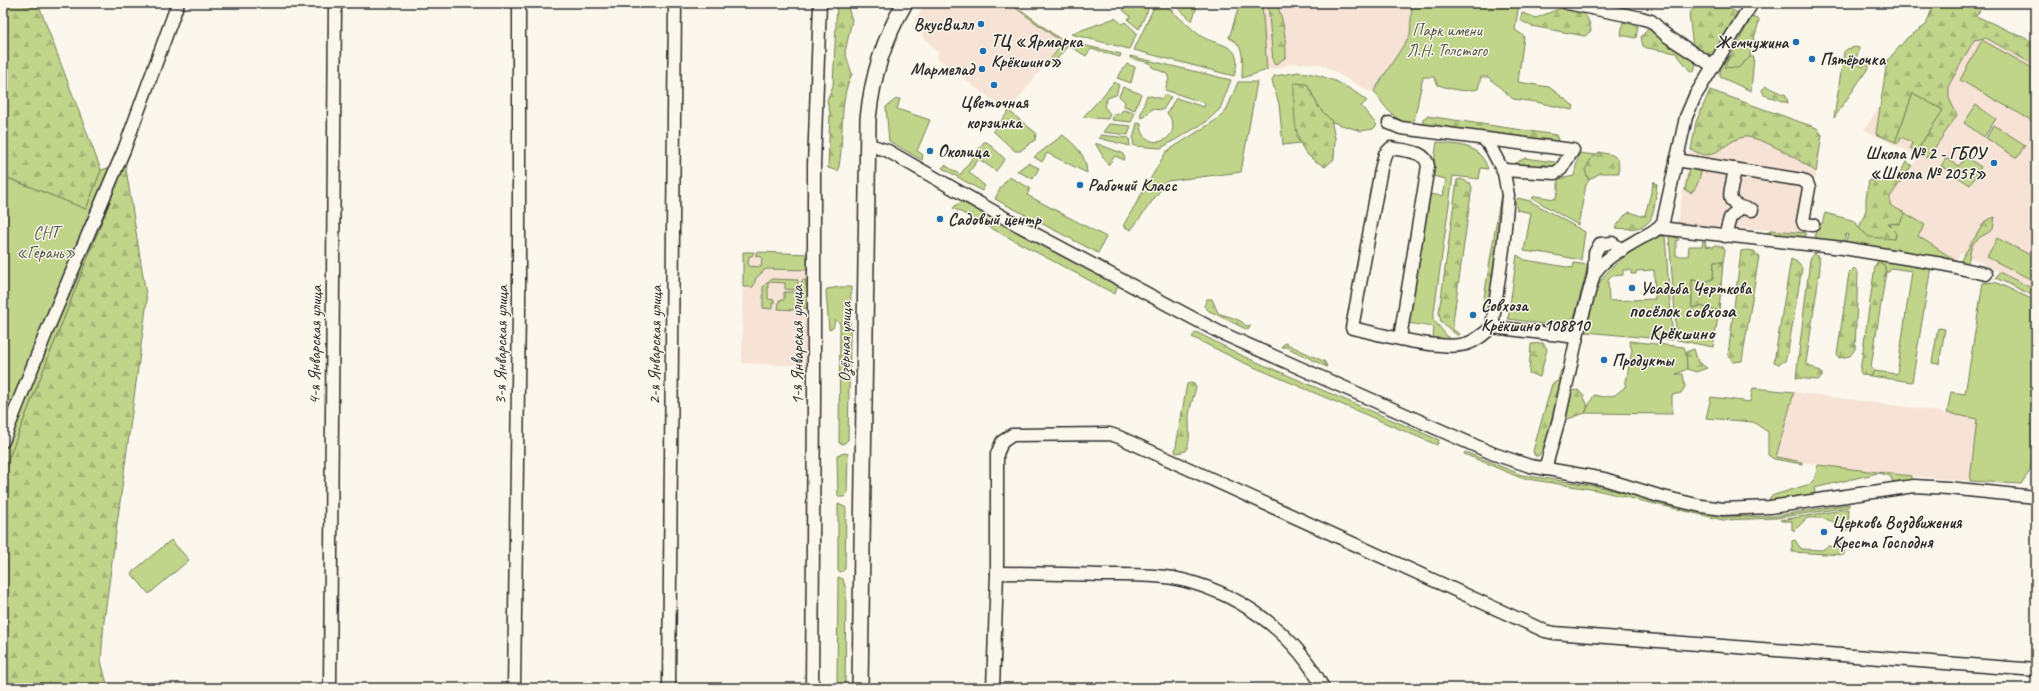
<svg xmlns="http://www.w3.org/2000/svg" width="2039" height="691" font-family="Caveat,sans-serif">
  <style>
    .built { fill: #f6e3d5 }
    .green { fill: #c0d48a; stroke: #76805a; fill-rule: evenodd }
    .forest { fill: url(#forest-firs); stroke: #76805a }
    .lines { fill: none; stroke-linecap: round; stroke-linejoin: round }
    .minor-casing { stroke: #2b2b2b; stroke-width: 15 }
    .major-casing { stroke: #2b2b2b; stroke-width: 18 }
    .minor { stroke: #fbf7ec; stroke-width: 12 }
    .major { stroke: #fbf7ec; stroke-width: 15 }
    .poi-dot { fill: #1f6fb2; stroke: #fbf7ec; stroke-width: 1.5 }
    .labels { text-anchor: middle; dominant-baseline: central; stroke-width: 3; stroke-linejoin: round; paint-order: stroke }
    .poi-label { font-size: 17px; font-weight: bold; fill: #2b2b2b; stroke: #fbf7ec; text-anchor: start }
    .park-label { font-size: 17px; fill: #505543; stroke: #fbf7ec }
    .street-label { font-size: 17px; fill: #2b2b2b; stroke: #fbf7ec }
    .quarter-label { font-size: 19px; font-weight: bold; fill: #2b2b2b; stroke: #fbf7ec }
  </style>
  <defs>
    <pattern id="forest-firs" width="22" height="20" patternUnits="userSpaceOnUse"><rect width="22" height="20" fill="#c0d48a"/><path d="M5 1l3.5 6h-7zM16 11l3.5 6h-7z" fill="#a5b677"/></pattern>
  </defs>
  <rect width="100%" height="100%" fill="#fbf7ec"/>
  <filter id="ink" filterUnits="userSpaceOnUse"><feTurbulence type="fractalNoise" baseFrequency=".025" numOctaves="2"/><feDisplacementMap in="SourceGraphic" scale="8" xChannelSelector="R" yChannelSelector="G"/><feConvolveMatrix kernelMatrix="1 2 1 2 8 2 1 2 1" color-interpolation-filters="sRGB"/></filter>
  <g filter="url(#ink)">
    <!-- built -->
    <g class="built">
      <polygon points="927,3 1012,3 1064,40 1008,112 937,58 938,53 922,35 914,21"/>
      <polygon points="1262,3 1412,3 1410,35 1374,91 1370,92 1321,64 1291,63 1281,68 1267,70"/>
      <polygon points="1942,8 2036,61 2036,153 2034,156 2036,157 2036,290 1961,253 1955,261 1944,252 1939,256 1862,230 1919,157 1864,130"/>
      <polygon points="1710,90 1817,128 1822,135 1806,233 1677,223 1696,122"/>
      <polygon points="743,252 809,254 810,366 742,363"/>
      <polygon points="1794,392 1922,409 1977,419 1970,481 1869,472 1776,458"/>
    </g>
    <!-- green -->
    <g class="green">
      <polygon points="1009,3 1012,3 1061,40 1121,54 1120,57 1091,49 1086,56 1068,45 1054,63 1050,64 1048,62 1063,43"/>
      <polygon points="1130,3 1151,3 1139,29 1128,20 1130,16 1123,10"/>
      <path d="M1156 3H1163C1175 13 1186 24 1198 34 1216 48 1246 40 1234 76L1134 50Z"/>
      <polygon points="1173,3 1198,3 1192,21"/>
      <path d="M1240 3H1262L1267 70 1242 78C1242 61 1246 45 1229 38Z"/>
      <path d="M1412 3H1519L1515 30 1524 36 1518 82 1549 87 1574 106 1572 110 1536 102 1513 99 1488 77H1481L1478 89C1464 93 1451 89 1438 85L1434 77H1423L1413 126C1393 120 1385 107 1374 91L1410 35Z"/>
      <polygon points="1115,18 1122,24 1125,22 1137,33 1129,49 1071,34"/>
      <polygon points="1623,22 1638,26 1636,38 1621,35"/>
      <polygon points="1982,40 2036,70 2036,123 1960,80"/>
      <polygon points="1856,47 1859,48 1859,51 1854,62 1863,67 1867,61 1871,64 1834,118 1844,52 1847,49"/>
      <path d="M1730 55 1726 62 1738 68 1750 57H1754L1751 91 1720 77C1719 69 1724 60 1730 55Z"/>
      <path d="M1130 56 1231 80 1220 109 1206 122 1161 148 1134 146 1133 139 1137 123 1141 124C1142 156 1189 140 1167 113L1176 98 1204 107 1205 103 1165 90 1169 79 1167 74 1152 67 1150 63 1130 58Z"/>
      <polygon points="1127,64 1135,67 1131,83 1117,78"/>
      <path d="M1299 72C1324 74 1348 85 1367 101L1361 106 1377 125 1373 129 1361 131 1332 122 1319 108 1307 84 1297 138 1300 143 1283 145 1279 104 1272 81 1274 76Z"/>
      <polygon points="1114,82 1119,85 1116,95 1107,98 1104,106 1110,114 1108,119 1083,117 1101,98"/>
      <polygon points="1238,82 1257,82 1241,172 1167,181 1131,230 1123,226 1166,152 1219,118 1226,111"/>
      <polygon points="1123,87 1141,94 1135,110 1124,106 1125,102 1119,96"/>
      <polygon points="1913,93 1943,110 1916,152 1910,148 1912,142 1901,137 1898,143 1895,142"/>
      <polygon points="1147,95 1162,99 1164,95 1171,97 1163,110 1152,109 1143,118 1140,116"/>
      <polygon points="896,99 900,99 897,109 930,120 917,151 923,155 922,160 889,141 886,107"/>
      <polygon points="1976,105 1996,119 1984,137 1964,123"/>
      <polygon points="1123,110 1135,113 1131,122 1112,120 1114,114 1119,114"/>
      <polygon points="1009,111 1036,133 1035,140 1020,151 1015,151 993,131"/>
      <polygon points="1109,124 1131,126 1128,135 1103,132"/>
      <polygon points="1994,125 2025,145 2017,158 1986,138"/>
      <path d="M1063 135C1076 146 1086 154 1087 173L1047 153 1042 162 1034 157Z"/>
      <polygon points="1100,135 1129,138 1130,146 1099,138"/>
      <polygon points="984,142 987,142 1005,159 996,171 979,159 969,172 985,186 982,191 942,168 945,165 960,175"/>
      <path d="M1437 142C1461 146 1479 143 1488 169L1481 168 1479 179 1453 176 1433 319 1451 341 1433 339 1434 327 1408 323 1429 194 1443 196 1446 179 1432 176Z"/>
      <polygon points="1095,143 1122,153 1125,158 1124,160 1115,156 1108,165"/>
      <polygon points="1579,153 1596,155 1585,170 1589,180 1586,185 1578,225 1532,198 1535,196 1555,199 1558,192 1558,179 1574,176"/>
      <polygon points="1966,157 1981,167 1970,185 1941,166 1946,158 1959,166"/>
      <polygon points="125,163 3,473 3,176 86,209 101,170"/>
      <polygon points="1028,163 1039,168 1033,179 1017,171"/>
      <polygon points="1009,177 1030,188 1027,195 1106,237 1098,253 995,199 1001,187"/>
      <polygon points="1518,198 1530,201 1585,232 1581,260 1539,252 1539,253 1524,251 1531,213 1517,210 1515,201"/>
      <polygon points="962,202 1118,284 1115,294 953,208 956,205"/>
      <polygon points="1825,213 1855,221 1859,228 1895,239 1896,235 1887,222 1899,224 1905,213 1925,225 1918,236 1966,267 1845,243 1848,235 1846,234 1843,244 1818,240 1815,236 1818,223 1822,224"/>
      <polygon points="1770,230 1806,233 1803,238 1726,234 1730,231 1757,235 1768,233"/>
      <path d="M1665 236 1673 340 1585 332C1589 316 1592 298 1599 284 1606 268 1647 236 1665 236ZM1623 270H1631V274H1636V271L1654 270 1655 299 1609 301 1608 281 1611 276 1623 275Z"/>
      <polygon points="1669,236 1678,238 1679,240 1676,241 1676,256 1688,256 1689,246 1702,246 1703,241 1706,242 1705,246 1714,247 1715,245 1723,247 1725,250 1723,262 1714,262 1713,279 1704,282 1692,280 1692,308 1700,306 1719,311 1713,347 1677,340"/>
      <polygon points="1997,238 2036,258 2036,277 2034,281 1987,257"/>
      <polygon points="743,252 754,252 752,256 749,256 748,266 761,267 762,257 756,256 756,252 809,254 809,270 766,269 756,278 753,287 743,287"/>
      <polygon points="1517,255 1525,260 1573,268 1574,263 1588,265 1576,312 1568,330 1558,331 1559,326 1508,319"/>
      <polygon points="1879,259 1931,267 1912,382 1871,376 1874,371 1897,374 1912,271 1891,268 1889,272 1886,272 1884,265 1880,263 1875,266"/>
      <polygon points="1999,272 2036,290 2036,297 1996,278"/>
      <polygon points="771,279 798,280 798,290 785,289 785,283 768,282 768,299 774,300 774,303 772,303 772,309 763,308 763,287"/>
      <polygon points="802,280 806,280 806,286 809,286 809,309 801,307"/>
      <polygon points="1995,282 2036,301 2036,425 2030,471 2021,484 1970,481 1977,419 1947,413 1951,392 1965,394 1983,283"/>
      <polygon points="840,287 851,287 848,440 843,444 839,443 840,323 835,320 833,328 829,330 826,291 827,289"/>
      <polygon points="784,292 798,292 797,310 778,309 779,300 784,300"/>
      <polygon points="1938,328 1945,329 1939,364 1932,363"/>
      <polygon points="1196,332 1245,357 1439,440 1437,445 1242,362 1192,337"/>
      <polygon points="1629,341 1684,347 1686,352 1687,369 1676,374 1683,374 1685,387 1681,393 1672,395 1672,414 1585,413 1594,395 1603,397 1615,395 1625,387 1632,350"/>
      <polygon points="1753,388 1794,392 1776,457 1802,462 1802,464 1774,459 1768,455 1768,432 1753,422 1706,418 1711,397 1750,402"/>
      <polygon points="1465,452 1522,475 1596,486 1722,517 1775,516 1849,504 1849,507 1776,518 1723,520 1596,490 1521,478 1464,454"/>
      <polygon points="845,453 848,454 847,494 844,497 838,497 837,455"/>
      <polygon points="1818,465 1911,476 1911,480 1893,482 1890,476 1878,473 1814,488 1816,496 1768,501 1771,496 1810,484 1815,478"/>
      <polygon points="838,504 845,507 846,510 845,569 841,572 838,571"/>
      <path d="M1849 509 1848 530H1843C1834 519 1821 517 1807 518L1795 530H1792V521H1781L1780 520Z"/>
      <polygon points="171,540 189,560 149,594 131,573"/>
      <polygon points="1795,540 1801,549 1822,550 1828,546 1835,547 1844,542 1844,555 1792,552 1792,541"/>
      <polygon points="838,577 843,579 846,590 845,688 837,688"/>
    </g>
    <!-- forest -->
    <g class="forest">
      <polygon points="3,3 38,3 101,170 86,209 3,176"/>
      <path d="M837 3H849L848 8 852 20 845 52 852 74C838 100 845 141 838 171L828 168 830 113 827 100 833 86Z"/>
      <path d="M1268 3H1276C1284 19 1286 39 1286 57L1275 65 1273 62Z"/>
      <polygon points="1698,3 1719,3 1738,13 1712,55 1696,50 1693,47 1689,14"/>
      <polygon points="1934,3 1985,3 1976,16 2036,43 2036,66 1986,38 1974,40 1949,85 1949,98 1957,115 1928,158 1916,152 1943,110 1913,93 1895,142 1876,134 1887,61 1907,38 1926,25"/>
      <path d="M1561 8C1580 11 1588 10 1591 31L1585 36 1531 26 1520 20 1522 13 1536 18Z"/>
      <path d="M1752 17 1759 19C1757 34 1751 42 1750 57L1738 68 1724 67Z"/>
      <polygon points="1648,29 1693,57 1696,64 1694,72 1690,71 1676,53 1647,48 1643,46 1641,37"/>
      <path d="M1294 83 1307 84 1319 108 1331 120 1335 138 1334 159 1325 167C1321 163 1315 162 1311 158 1292 143 1294 105 1294 83Z"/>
      <polygon points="1766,86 1786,95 1788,103 1764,95 1762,90"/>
      <path d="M1710 90 1817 128 1822 135 1816 172C1804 162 1760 136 1745 137 1730 138 1721 154 1706 155 1702 155 1695 151 1691 150L1696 122Z"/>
      <polygon points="1427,116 1556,135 1558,140 1556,143 1423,125 1423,119"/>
      <polygon points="1599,152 1612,155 1618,159 1619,173 1600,173 1589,180 1585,170 1591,159"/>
      <polygon points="1525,158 1561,163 1559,167 1517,169 1514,164"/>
      <polygon points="1906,162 1912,165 1890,197 1890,205 1905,213 1899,224 1887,223 1896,232 1895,239 1869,237 1859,228 1866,210 1866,198 1869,180 1888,182 1900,173"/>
      <polygon points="125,163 147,301 104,621 101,661 108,688 3,688 3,473"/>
      <path d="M1690 165 1703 167C1699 176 1699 186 1691 193L1685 190Z"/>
      <polygon points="1461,179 1470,183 1472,187 1453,322 1453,330 1460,334 1458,336 1441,322 1439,313 1457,180"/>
      <path d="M1654 181 1657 184C1653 218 1656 232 1615 228L1625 215 1630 212 1641 216 1645 215Z"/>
      <polygon points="1501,194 1504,194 1505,197 1488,309 1484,312 1482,310"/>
      <path d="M1995 217 1993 229C1987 235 1977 236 1972 246 1969 251 1970 259 1967 265L1961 263V260L1985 221Z"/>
      <polygon points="1747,250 1754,251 1759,256 1742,361 1733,362 1728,355 1741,251"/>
      <polygon points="1815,253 1819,258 1820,269 1806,363 1822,373 1822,377 1818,380 1796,378 1810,259"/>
      <polygon points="1791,259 1797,262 1802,268 1788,351 1785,361 1779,364 1774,362"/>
      <polygon points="1714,262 1723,262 1719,311 1700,306 1692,308 1692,280 1704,282 1713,279"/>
      <polygon points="1880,263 1884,265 1886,272 1871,367 1874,371 1871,376 1862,375 1860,371 1875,266"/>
      <polygon points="1854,268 1858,272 1855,349 1850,356 1839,358 1837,355 1849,273"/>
      <path d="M1207 299H1212L1218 313C1228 317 1240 318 1246 326L1251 325 1248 330 1209 311 1204 306Z"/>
      <polygon points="1285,343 1325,362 1327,367 1286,347 1281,347"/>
      <polygon points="1543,343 1547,349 1540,377 1529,373 1531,344"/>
      <polygon points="1694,349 1698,362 1707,368 1696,372 1687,369 1686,352"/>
      <polygon points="1564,369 1545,447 1538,456 1535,456 1533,451 1552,384 1558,381 1561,370"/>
      <path d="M1191 383H1194L1196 387C1194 396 1190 406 1189 416 1189 428 1191 440 1186 451L1177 453 1175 452 1187 384Z"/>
      <polygon points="1578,390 1583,395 1588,406 1585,413 1568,419 1565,415 1571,391"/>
    </g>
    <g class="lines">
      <!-- minor casing -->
      <g class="minor-casing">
        <g id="minor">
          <polyline points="1567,3 1641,18 1651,21 1667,36 1713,66"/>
          <polyline points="1389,123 1401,128 1573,150 1561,169 1555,173 1503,170"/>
          <polyline points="1484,139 1491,148 1504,173 1508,195 1503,249 1492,327"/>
          <polyline points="867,144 888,151 1005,218 1219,332 1494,454 1530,466 1604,479 1659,496 1701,506 1723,509 1770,507 1914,486 1948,488 2036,497"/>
          <polyline points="1676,160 1802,180 1807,183 1809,188 1803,221 1804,224 1813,225"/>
          <path d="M1735 169C1731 195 1721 204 1752 210"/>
          <polyline points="1659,228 1843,248 1942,264 1986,274"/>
          <polyline points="1725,236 1730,218 1740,208"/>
          <polyline points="1594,274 1595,253 1600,244 1612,243 1622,250"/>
          <path d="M1400 338 1428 166C1426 150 1404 151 1391 148L1385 154 1381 169 1352 328C1380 334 1439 351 1466 344 1476 341 1484 334 1492 327L1577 337"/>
          <polyline points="3,441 48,328 124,150 178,3"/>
          <path d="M1545 469 1559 419 1578 332 1594 274C1604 258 1624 248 1641 238 1649 234 1658 230 1663 222L1686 117 1695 96 1752 3"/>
          <path d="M997 573C1031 573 1066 574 1100 575 1125 575 1150 574 1173 578 1235 590 1294 631 1323 688"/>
          <polyline points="330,688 335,3"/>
          <polyline points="514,688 519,310 519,3"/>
          <polyline points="669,688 675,3"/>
          <polyline points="812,688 814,398 814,165 820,3"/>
          <polyline points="993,688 997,573 997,454 1002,442 1012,435 1110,434 1119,437 1545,631 1554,633 2036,670"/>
        </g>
      </g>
      <!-- major casing -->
      <g class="major-casing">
        <path id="major" d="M860 688 868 119C872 77 883 40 905 3"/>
      </g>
      <!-- minor -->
      <use href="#minor" class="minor"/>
      <!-- major -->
      <use href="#major" class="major"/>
    </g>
  </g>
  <!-- markers -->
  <g class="poi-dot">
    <circle cx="981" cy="24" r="4"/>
    <circle cx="1796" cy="42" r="4"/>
    <circle cx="983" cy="51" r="4"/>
    <circle cx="1812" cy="59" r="4"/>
    <circle cx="982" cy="69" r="4"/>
    <circle cx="994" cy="85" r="4"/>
    <circle cx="930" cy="151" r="4"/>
    <circle cx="1994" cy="163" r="4"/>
    <circle cx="1080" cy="185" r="4"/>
    <circle cx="940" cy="219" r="4"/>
    <circle cx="1632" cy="288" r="4"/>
    <circle cx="1473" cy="315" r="4"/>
    <circle cx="1604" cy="360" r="4"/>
    <circle cx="1824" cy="532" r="4"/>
  </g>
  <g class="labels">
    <!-- poi labels -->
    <g class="poi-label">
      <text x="973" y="24" text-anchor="end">ВкусВилл</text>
      <text x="991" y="41">ТЦ «Ярмарка<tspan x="991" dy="20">Крёкшино»</tspan></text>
      <text x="1788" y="42" text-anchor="end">Жемчужина</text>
      <text x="1820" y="59">Пятёрочка</text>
      <text x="974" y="69" text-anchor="end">Мармелад</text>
      <text x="994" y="102" text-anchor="middle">Цветочная<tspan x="994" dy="20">корзинка</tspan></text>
      <text x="938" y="151">Околица</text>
      <text x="1986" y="153" text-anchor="end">Школа № 2 - ГБОУ<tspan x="1986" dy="20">«Школа № 2057»</tspan></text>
      <text x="1088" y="185">Рабочий Класс</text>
      <text x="948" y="219">Садовый центр</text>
      <text x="1640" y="288">Усадьба Черткова</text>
      <text x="1481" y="305">Совхоза<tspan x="1481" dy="20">Крёкшино 108810</tspan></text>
      <text x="1612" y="360">Продукты</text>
      <text x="1832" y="522">Церковь Воздвижения<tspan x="1832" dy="20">Креста Господня</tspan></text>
    </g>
    <!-- park labels -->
    <g class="park-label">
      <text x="1447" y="30">Парк имени<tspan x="1447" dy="20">Л.Н. Толстого</tspan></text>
      <text x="46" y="232">СНТ<tspan x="46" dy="20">«Герань»</tspan></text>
    </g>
    <!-- street labels -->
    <g class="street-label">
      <text transform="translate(845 342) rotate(-89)">Озёрная улица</text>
      <text transform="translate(315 345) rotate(-89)">4-я Январская улица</text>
      <text transform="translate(501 345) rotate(-89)">3-я Январская улица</text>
      <text transform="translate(655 345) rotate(-89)">2-я Январская улица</text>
      <text transform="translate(797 345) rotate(-90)">1-я Январская улица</text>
    </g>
    <!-- quarter labels -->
    <g class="quarter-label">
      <text x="1682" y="311">посёлок совхоза<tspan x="1682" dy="22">Крёкшино</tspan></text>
    </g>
  </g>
  <!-- margin -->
  <rect width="2039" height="691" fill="none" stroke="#fbf7ec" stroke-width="16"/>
  <rect x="8" y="8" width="2023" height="675" fill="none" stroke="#2b2b2b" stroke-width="1.5" filter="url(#ink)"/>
</svg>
